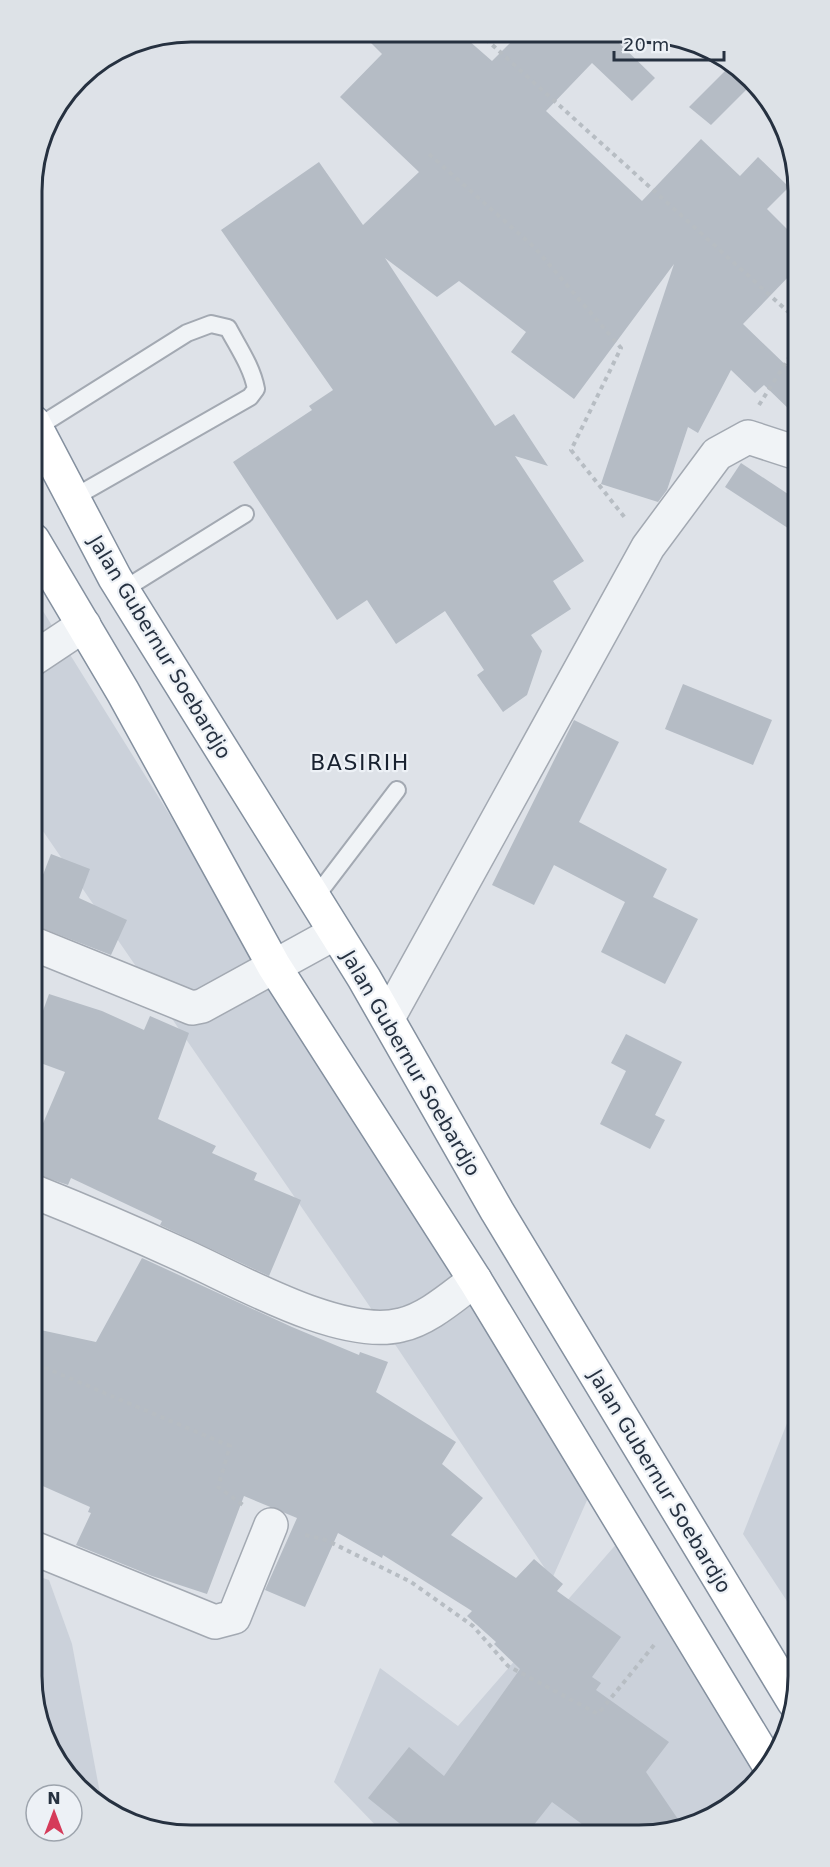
<svg xmlns="http://www.w3.org/2000/svg" width="830" height="1867" font-family="'DejaVu Sans',sans-serif">
  <style>
    .built { fill: #cbd1da }
    .building { fill: #b5bcc5 }
    .lines { fill: none; stroke-linecap: round; stroke-linejoin: round }
    .lane-casing { stroke: #a3a9b2; stroke-width: 20 }
    .street-casing { stroke: #a3a9b2; stroke-width: 36 }
    .highway-casing { stroke: #84909f; stroke-width: 36 }
    .path { stroke: #b7bdc3; stroke-width: 4; stroke-dasharray: 4.5 4.5; stroke-linecap: butt }
    .lane { stroke: #f0f3f6; stroke-width: 16 }
    .street { stroke: #f0f3f6; stroke-width: 33 }
    .highway { stroke: #fff; stroke-width: 33 }
    .labels { text-anchor: middle; dominant-baseline: central; stroke-width: 4.5; stroke-linejoin: round; paint-order: stroke }
    .street-label { font-size: 20px; fill: #263140; stroke: #edf1f6 }
    .quarter-label { font-size: 22px; letter-spacing: 1.5px; fill: #192230; stroke: #edf1f6 }
    .rim { fill: none; stroke: #263140; stroke-width: 3 }
  </style>
  <rect width="100%" height="100%" fill="#dee2e8"/>
  <!-- built -->
  <g class="built">
    <polygon points="33,595 271,978 588,1498 552,1579 366,1301 34,818"/>
    <polygon points="797,1398 798,1618 743,1534"/>
    <polygon points="619,1541 763,1775 759,1781 680,1830 381,1831 334,1782 380,1668 458,1726"/>
    <polygon points="37,1576 49,1580 72,1644 102,1804 86,1796 37,1717"/>
  </g>
  <!-- building -->
  <g class="building">
    <polygon points="361,33 460,33 492,61 519,34 620,34 615,39 655,78 632,101 592,63 546,111 642,201 701,139 740,176 758,157 789,187 767,209 793,235 793,272 743,324 794,373 794,414 764,385 755,393 731,370 698,433 688,427 667,490 658,502 601,484 674,264 574,399 511,352 526,332 459,281 437,297 385,258 495,426 514,414 548,466 515,456 584,561 553,581 571,609 531,635 542,651 527,695 503,712 477,675 484,670 445,611 396,644 367,600 337,620 233,462 312,410 309,406 333,390 221,230 319,162 363,225 419,172 340,97 382,54"/>
    <polygon points="731,65 744,71 752,84 711,125 689,107"/>
    <polygon points="741,463 794,498 794,532 725,487"/>
    <polygon points="683,684 772,720 753,765 665,729"/>
    <polygon points="574,720 619,742 579,822 667,869 653,897 698,919 665,984 601,952 625,902 554,865 534,905 492,885"/>
    <polygon points="51,854 90,869 79,898 127,920 111,955 34,925 34,898"/>
    <polygon points="49,994 102,1011 144,1030 150,1016 189,1033 158,1119 216,1146 212,1153 257,1173 254,1180 301,1200 269,1276 160,1225 162,1221 71,1178 68,1185 35,1174 35,1142 65,1072 35,1061 35,1033"/>
    <polygon points="626,1034 682,1062 655,1115 665,1120 650,1149 600,1124 626,1071 611,1063"/>
    <polygon points="142,1258 292,1327 359,1355 360,1352 388,1362 376,1392 456,1442 442,1464 483,1498 451,1535 516,1578 534,1559 563,1584 557,1591 621,1637 592,1677 601,1683 596,1690 669,1742 646,1772 684,1828 590,1830 552,1802 529,1831 409,1831 368,1798 409,1747 444,1776 520,1669 494,1644 496,1642 467,1616 472,1611 383,1555 382,1558 338,1533 305,1607 265,1590 297,1518 244,1496 207,1594 152,1576 76,1545 91,1513 88,1512 90,1507 36,1483 36,1329 96,1342"/>
  </g>
  <g class="lines">
    <!-- lane casing -->
    <g class="lane-casing">
      <g id="lane">
        <polyline points="84,74 91,68"/>
        <path d="M36 428 187 333 211 324 228 328C238 347 252 367 256 389L250 397 73 498"/>
        <polyline points="123,590 245,514"/>
        <polyline points="314,899 397,790"/>
      </g>
    </g>
    <!-- street casing -->
    <g class="street-casing">
      <g id="street">
        <polyline points="33,659 84,625"/>
        <polyline points="34,944 192,1008 202,1006 335,933"/>
        <polyline points="388,1018 648,547 717,454 748,437 794,452"/>
        <path d="M35 1192C85 1212 134 1233 182 1255 238 1280 341 1340 401 1325 428 1319 453 1296 475 1280"/>
        <polyline points="36,1549 215,1622 234,1617 271,1525"/>
      </g>
    </g>
    <!-- highway casing -->
    <g class="highway-casing">
      <g id="highway">
        <polyline points="33,422 115,578 364,978 497,1211 794,1702"/>
        <polyline points="33,540 123,692 274,966 475,1280 769,1765"/>
      </g>
    </g>
    <!-- path -->
    <g class="path">
      <polyline points="479,33 794,317"/>
      <polyline points="429,154 535,248 621,348 571,450 626,519"/>
      <polyline points="759,405 794,350"/>
      <polyline points="36,1364 230,1446 218,1487 243,1505"/>
      <polyline points="305,1535 326,1540 411,1582 473,1626 508,1666 598,1714 654,1645"/>
    </g>
    <!-- lane -->
    <use href="#lane" class="lane"/>
    <!-- street -->
    <use href="#street" class="street"/>
    <!-- highway -->
    <use href="#highway" class="highway"/>
  </g>
  <g class="labels">
    <!-- street labels -->
    <g class="street-label">
      <text transform="translate(160 647) rotate(59)">Jalan Gubernur Soebardjo</text>
      <text transform="translate(411 1063) rotate(60)">Jalan Gubernur Soebardjo</text>
      <text transform="translate(660 1481) rotate(59)">Jalan Gubernur Soebardjo</text>
    </g>
    <!-- quarter labels -->
    <g class="quarter-label">
      <text x="360" y="762">BASIRIH</text>
    </g>
  </g>
  <!-- crop -->
  <path d="M0 0H830V1867H0ZM191 42H639A149 149 0 0 1 788 191V1676A149 149 0 0 1 639 1825H191A149 149 0 0 1 42 1676V191A149 149 0 0 1 191 42Z" fill="#dde2e7" fill-rule="evenodd"/>
  <path class="rim" d="M191 42H639A149 149 0 0 1 788 191V1676A149 149 0 0 1 639 1825H191A149 149 0 0 1 42 1676V191A149 149 0 0 1 191 42Z"/>
  <!-- north arrow -->
  <g transform="translate(54 1813)"><circle r="28" fill="#edf1f6" stroke="#9da4ad" stroke-width="1.5"/>
  <path d="M0-4.5L10 22L0 15L-10 22Z" fill="#d53b5a"/>
  <text y="-9" font-size="16" font-weight="bold" text-anchor="middle" fill="#263140">N</text>
  </g>
  <!-- scale -->
  <path d="M614 51v9h110v-9" fill="none" stroke="#263140" stroke-width="3"/>
  <text x="623" y="51" font-size="18" fill="#263140" stroke="#edf1f6" stroke-width="4.5" paint-order="stroke">20 m</text>
</svg>
